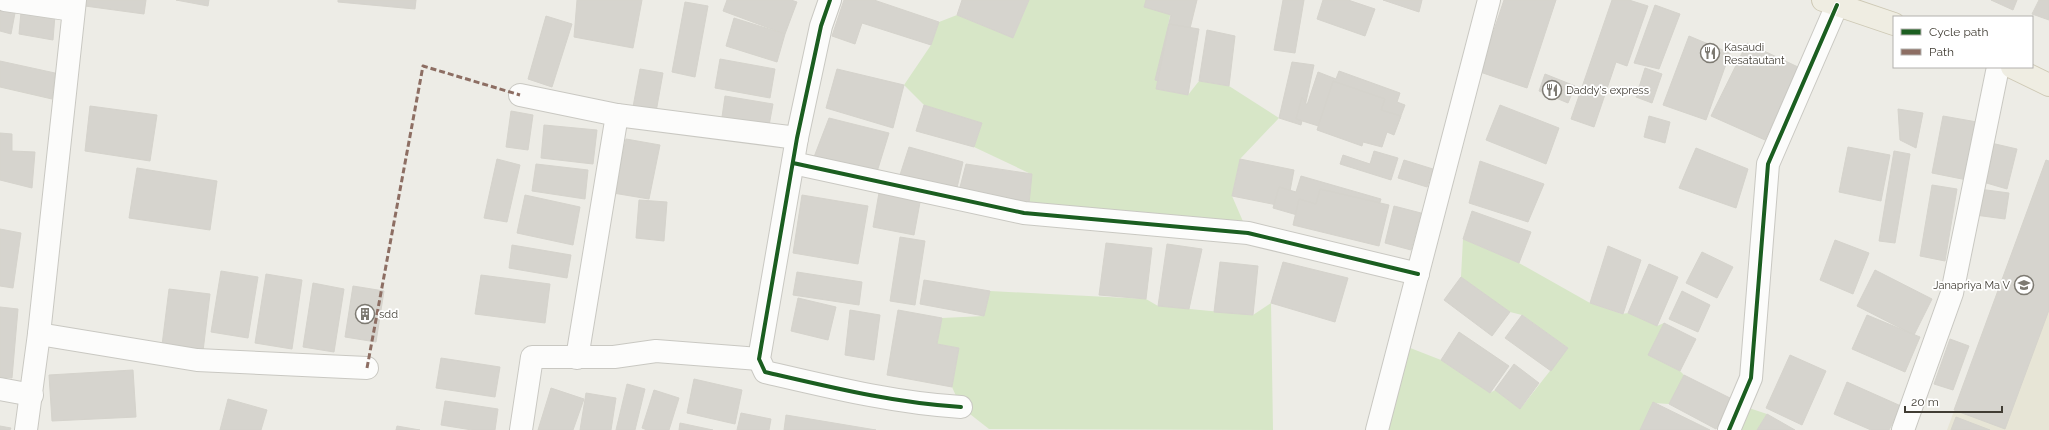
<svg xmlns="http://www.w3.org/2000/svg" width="2049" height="430" font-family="Raleway,sans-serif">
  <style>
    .education { fill: #e7e5d6 }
    .green { fill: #d7e6c7 }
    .building { fill: #d6d4ce; stroke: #d5d3cc }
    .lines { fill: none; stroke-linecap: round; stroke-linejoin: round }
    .minor-casing { stroke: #c9c8c2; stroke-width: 24 }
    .major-casing { stroke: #cec9b5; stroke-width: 24 }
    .minor { stroke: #fcfcfb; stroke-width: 22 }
    .major { stroke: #efede2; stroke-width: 22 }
    .quiet { stroke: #8d6e63; stroke-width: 3; stroke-dasharray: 6 3; stroke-linecap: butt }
    .cycleway-casing { stroke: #fff; stroke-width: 6 }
    .cycleway { stroke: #1b5e20; stroke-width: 4 }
    .labels { text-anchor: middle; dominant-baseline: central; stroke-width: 3.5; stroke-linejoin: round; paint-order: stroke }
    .poi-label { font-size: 11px; fill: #413d34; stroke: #fff; text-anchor: start }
  </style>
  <rect width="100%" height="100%" fill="#edece6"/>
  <!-- education -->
  <polygon class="education" points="2046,160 2049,161 2049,430 1947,430"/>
  <!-- green -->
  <g class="green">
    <polygon points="1029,0 1173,0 1156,89 1188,95 1199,81 1229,86 1279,118 1240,159 1232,196 1248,233 1029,204 1031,174 974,147 982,123 924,105 904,85 931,45 939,22 957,15 1013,38"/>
    <polygon points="1463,239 1519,263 1590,303 1622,314 1628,313 1657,326 1664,323 1649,355 1680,371 1684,375 1669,404 1653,403 1640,430 1377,430 1400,344 1441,360 1490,393 1495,390 1520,409 1568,348 1522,315 1510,312 1461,277"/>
    <polygon points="990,291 1146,299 1158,306 1253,315 1271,303 1273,430 989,429 961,407 952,387 959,348 937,344 942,318 984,316"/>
    <polygon points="1740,405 1767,414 1757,430 1729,430"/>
  </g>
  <!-- building -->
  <g class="building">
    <polygon points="86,0 146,0 144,14 85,6"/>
    <polygon points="176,0 209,0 208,6"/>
    <polygon points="338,0 416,0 415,9 338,2"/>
    <polygon points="577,0 642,0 633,48 574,37"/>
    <polygon points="727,0 791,0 797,2 785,34 723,11"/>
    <polygon points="844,0 874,0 939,22 931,45 862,23 855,44 832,36"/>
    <polygon points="962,0 1029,0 1013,38 957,15"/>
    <polygon points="1146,0 1197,0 1176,85 1155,80 1171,15 1144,7"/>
    <polygon points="1283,0 1304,0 1295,53 1274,50"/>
    <polygon points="1323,0 1348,0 1375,9 1365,36 1317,19"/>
    <polygon points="1383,0 1422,0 1419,12"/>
    <polygon points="1504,0 1556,0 1527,88 1480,72"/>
    <polygon points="1612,0 1629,0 1648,6 1627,66 1616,62 1594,127 1571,119"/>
    <polygon points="1991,0 2017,0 2013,10"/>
    <polygon points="2039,0 2049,0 2049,20 2032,14"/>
    <polygon points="685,2 708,6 695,77 672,72"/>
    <polygon points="1655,5 1680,14 1659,69 1634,63"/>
    <polygon points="0,10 15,13 11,34 0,31"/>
    <polygon points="21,12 55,15 53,40 19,34"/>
    <polygon points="546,16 572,24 552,87 528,79"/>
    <polygon points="734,18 785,34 777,62 726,46"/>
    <polygon points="1169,24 1199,29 1188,95 1156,89"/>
    <polygon points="1207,30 1235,36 1229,86 1199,81"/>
    <polygon points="1689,36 1730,53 1706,120 1663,105"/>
    <polygon points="1747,43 1798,67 1765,140 1711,116"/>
    <polygon points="720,59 775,69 770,98 715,88"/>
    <polygon points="0,61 55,73 52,99 0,87"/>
    <polygon points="1292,62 1314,65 1301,125 1279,118"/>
    <polygon points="1645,68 1662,74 1652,103 1636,97"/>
    <polygon points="640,69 663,73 656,112 633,107"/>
    <polygon points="837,69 904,85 893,128 826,108"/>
    <polygon points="1339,71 1400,93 1397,102 1405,105 1397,126 1380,122 1373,143 1296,119 1302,97 1307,105 1318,72 1336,79"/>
    <polygon points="1545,74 1575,86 1568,103 1539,91"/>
    <polygon points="1333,81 1385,99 1381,110 1401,116 1394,135 1387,132 1382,147 1363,142 1362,146 1317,130"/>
    <polygon points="725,96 773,104 768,131 721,124"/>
    <polygon points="924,105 982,123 974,147 916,131"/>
    <polygon points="1500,105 1559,128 1546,164 1486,140"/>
    <polygon points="90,106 157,115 150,161 85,151"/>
    <polygon points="1898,109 1923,113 1916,148 1900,140"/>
    <polygon points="511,111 533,115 528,150 506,147"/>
    <polygon points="1649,116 1670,122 1665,143 1644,137"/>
    <polygon points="1943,116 1977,122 1967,180 1932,173"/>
    <polygon points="829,118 889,133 876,175 814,157"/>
    <polygon points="544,125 597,130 593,164 541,158"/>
    <polygon points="0,133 12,134 12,151 35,152 32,188 0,180"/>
    <polygon points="626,139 660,145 649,199 613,193"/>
    <polygon points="1991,143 2017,149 2007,189 1983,182"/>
    <polygon points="909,147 963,162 956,192 899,178"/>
    <polygon points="1848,147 1890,155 1881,201 1839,192"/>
    <polygon points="1696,148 1748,169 1736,208 1679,188"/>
    <polygon points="1374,151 1398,158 1391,180 1340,164 1343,155 1370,164"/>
    <polygon points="1894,151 1910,154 1895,243 1879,241"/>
    <polygon points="497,159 520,165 507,222 484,218"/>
    <polygon points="1240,159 1294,170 1287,207 1232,196"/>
    <polygon points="1404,160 1433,169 1427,187 1398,178"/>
    <polygon points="2046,160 2049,161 2049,310 2005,429 1954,410"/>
    <polygon points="1480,161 1544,184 1528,222 1469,203"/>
    <polygon points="536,164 588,170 585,199 532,191"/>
    <polygon points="966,164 1032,174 1029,204 959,191"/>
    <polygon points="137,168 217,181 210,230 129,218"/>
    <polygon points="1301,176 1381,199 1376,215 1379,215 1373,237 1273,208 1279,187 1296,192"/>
    <polygon points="1932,185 1957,189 1945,261 1920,256"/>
    <polygon points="880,187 921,197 914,235 873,227"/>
    <polygon points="1320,189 1389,205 1379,246 1293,225 1299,199 1316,204"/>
    <polygon points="1979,189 2009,193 2005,219 1975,215"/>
    <polygon points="525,195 580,207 573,245 517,233"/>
    <polygon points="802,195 868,206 858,264 793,253"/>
    <polygon points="639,200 667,202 664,241 636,238"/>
    <polygon points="1394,206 1421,213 1411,250 1385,243"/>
    <polygon points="1472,211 1531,232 1519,263 1463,239"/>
    <polygon points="0,229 21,233 13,288 0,286"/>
    <polygon points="900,237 925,241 915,305 890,301"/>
    <polygon points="1835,240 1869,253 1853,294 1820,280"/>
    <polygon points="1106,243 1152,248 1146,299 1099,295"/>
    <polygon points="1167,244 1202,249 1189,309 1158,306"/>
    <polygon points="512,245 571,255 567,278 509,268"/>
    <polygon points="1608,246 1641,260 1623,314 1590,303"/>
    <polygon points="1702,252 1733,267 1717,298 1686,283"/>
    <polygon points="1220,262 1258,266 1253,315 1214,312"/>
    <polygon points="1283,262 1348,278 1335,322 1271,303"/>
    <polygon points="1649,264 1678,277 1657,326 1628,313"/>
    <polygon points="1875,270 1932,299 1914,335 1857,306"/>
    <polygon points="221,271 258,277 248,338 211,332"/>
    <polygon points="797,272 862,282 859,305 793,295"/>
    <polygon points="266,274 302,280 292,349 255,343"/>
    <polygon points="481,275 550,284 545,323 475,314"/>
    <polygon points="1461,277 1510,312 1492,336 1444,300"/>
    <polygon points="924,280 990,291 984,316 920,304"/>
    <polygon points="313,283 344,289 334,352 303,347"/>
    <polygon points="353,286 384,291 376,342 345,337"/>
    <polygon points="169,289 210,294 203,351 162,345"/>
    <polygon points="1682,291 1710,305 1698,332 1669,319"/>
    <polygon points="798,298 836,307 828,340 791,331"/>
    <polygon points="0,307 18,309 12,378 0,377"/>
    <polygon points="850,310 880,315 874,360 845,355"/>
    <polygon points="898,310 942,318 937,344 959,348 952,387 887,375"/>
    <polygon points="1522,315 1568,348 1551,371 1505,338"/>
    <polygon points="1867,315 1920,337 1905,372 1852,349"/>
    <polygon points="1664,323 1696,339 1680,371 1648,355"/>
    <polygon points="1459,332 1509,366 1490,393 1441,360"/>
    <polygon points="1950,339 1969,346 1953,390 1934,384"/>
    <polygon points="1790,355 1826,371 1802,425 1766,408"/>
    <polygon points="441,358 500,367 495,397 436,388"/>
    <polygon points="1514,364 1539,383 1520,409 1495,390"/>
    <polygon points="133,370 136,417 52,421 49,375"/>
    <polygon points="1684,375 1732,399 1716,429 1669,404"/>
    <polygon points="694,379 742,390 735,424 687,413"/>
    <polygon points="1847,382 1901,406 1889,430 1871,430 1834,414"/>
    <polygon points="627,384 645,389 635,430 616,430"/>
    <polygon points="551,388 584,399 573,430 538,430"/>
    <polygon points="654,390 679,398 669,430 647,430 642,428"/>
    <polygon points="586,393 616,398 611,430 580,430"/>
    <polygon points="228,399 267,410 261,430 220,430"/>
    <polygon points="445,401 498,409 495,430 472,430 441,425"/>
    <polygon points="1653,402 1710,430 1640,430"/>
    <polygon points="741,413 771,419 769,430 737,430"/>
    <polygon points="1767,414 1795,430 1757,430"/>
    <polygon points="786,415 876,430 784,430"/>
    <polygon points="1956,417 1990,430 1951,430"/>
    <polygon points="680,423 713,430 679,430"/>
    <polygon points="0,426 11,428 10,430 0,430"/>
    <polygon points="397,426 420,430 396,430"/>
  </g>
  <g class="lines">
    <!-- minor casing -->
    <g class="minor-casing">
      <g id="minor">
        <polyline points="5,0 73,10"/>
        <path d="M830 0 821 26 797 138 759 359 765 372C830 387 894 403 961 407"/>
        <polyline points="520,95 617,115 797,138"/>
        <polyline points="793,163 1024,213 1248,233 1418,274"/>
        <polyline points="39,334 197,360 367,368"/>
        <polyline points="577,358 617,115"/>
        <polyline points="0,389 32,395"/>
        <polyline points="26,430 39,334 75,0"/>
        <polyline points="521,430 532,357 614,357 656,351 759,359"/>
        <polyline points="1377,430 1489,0"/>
        <polyline points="1729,430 1751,378 1768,164 1837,5"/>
        <polyline points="1903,430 1952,293 1998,67"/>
      </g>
    </g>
    <!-- major casing -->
    <g class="major-casing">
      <g id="major">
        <polyline points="1823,0 1894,24"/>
        <polyline points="2012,67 2049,85"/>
      </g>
    </g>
    <!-- minor -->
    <use href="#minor" class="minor"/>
    <!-- major -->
    <use href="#major" class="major"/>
    <!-- quiet -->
    <polyline class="quiet" points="367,368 423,66 520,95"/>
    <!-- cycleway casing -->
    <g class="cycleway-casing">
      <g id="cycleway">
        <path d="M830 0 821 26 797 138 759 359 765 372C830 387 894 403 961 407"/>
        <polyline points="793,163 1024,213 1248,233 1418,274"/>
        <polyline points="1729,430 1751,378 1768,164 1837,5"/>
      </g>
    </g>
    <!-- cycleway -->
    <use href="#cycleway" class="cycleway"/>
  </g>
  <!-- icons -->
  <defs>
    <g id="restaurant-ring" transform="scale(1)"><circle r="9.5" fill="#fff" stroke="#7d7a72" stroke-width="1.5"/><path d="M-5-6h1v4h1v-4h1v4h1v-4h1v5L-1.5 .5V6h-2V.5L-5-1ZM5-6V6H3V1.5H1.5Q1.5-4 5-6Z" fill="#7d7a72"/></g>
    <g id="school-ring" transform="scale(1)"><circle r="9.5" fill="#fff" stroke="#7d7a72" stroke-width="1.5"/><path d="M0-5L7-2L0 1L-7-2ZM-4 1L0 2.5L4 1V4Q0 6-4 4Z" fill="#7d7a72"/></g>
    <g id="building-ring" transform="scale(1)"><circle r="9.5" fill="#fff" stroke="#7d7a72" stroke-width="1.5"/><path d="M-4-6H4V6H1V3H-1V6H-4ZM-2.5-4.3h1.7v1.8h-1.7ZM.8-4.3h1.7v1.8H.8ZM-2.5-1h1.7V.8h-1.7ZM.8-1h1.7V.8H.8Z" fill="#7d7a72"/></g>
  </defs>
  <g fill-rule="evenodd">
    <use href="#restaurant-ring" x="1710" y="53"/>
    <use href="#restaurant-ring" x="1552" y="90"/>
    <use href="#school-ring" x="2024" y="285"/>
    <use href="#building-ring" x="365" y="314"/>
  </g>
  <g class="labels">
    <!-- poi labels -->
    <g class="poi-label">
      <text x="1724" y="47">Kasaudi<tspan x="1724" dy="13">Resatautant</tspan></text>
      <text x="1566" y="90">Daddy's express</text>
      <text x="2010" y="285" text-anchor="end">Janapriya Ma V</text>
      <text x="379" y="314">sdd</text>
    </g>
  </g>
  <!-- legend -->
  <rect x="1893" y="16" width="140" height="52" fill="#ffffff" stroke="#b3b1ae"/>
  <rect x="1901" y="29" width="20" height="6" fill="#1b5e20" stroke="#b3b1ae"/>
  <text x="1929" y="36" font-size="12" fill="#413d34">Cycle path</text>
  <rect x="1901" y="49" width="20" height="6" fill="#8d6e63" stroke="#b3b1ae"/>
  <text x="1929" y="56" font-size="12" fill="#413d34">Path</text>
  <!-- scale -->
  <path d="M1905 406v6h97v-6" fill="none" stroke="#413d34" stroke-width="2"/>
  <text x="1911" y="406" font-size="12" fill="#413d34" stroke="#ffffff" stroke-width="3" paint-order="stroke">20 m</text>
</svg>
